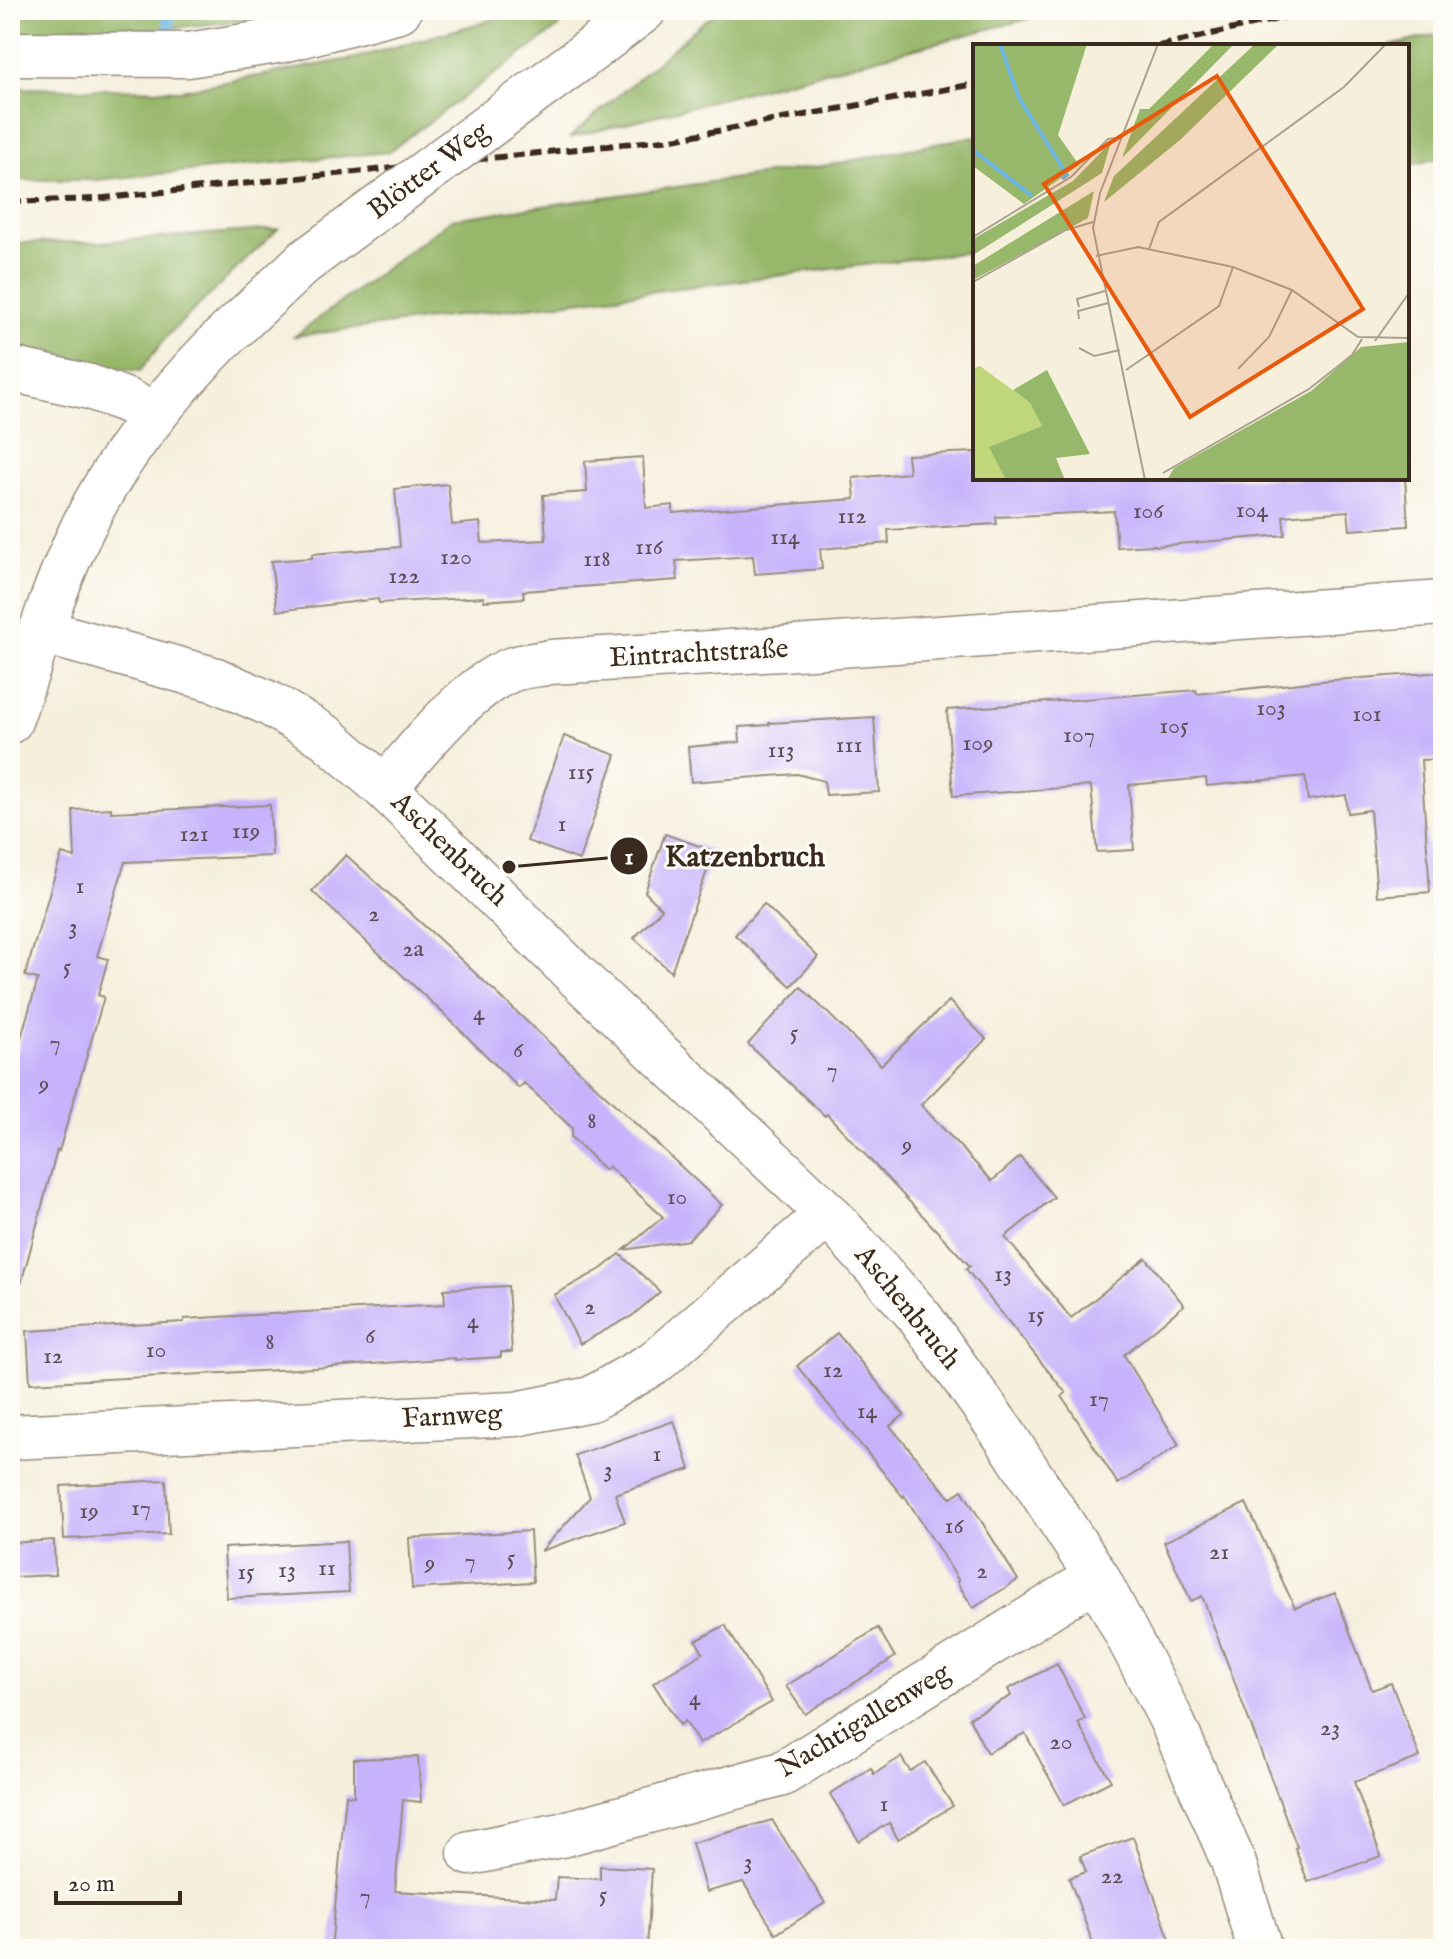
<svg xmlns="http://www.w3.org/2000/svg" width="1453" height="1959" font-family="'IM FELL English',serif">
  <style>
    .forest { fill: #97b76a; stroke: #697044; stroke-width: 2 }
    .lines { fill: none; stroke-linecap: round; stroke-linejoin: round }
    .stream { stroke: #6bb4e3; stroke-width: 12 }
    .building { fill: #c6b3fb }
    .minor-casing { stroke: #988c7d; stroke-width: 47 }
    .minor { stroke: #fff; stroke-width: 44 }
    .rail { stroke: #3b2a1e; stroke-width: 6; stroke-dasharray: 12 6; stroke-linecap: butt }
    .minor-bridge-casing { stroke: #988c7d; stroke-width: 47; stroke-linecap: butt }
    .minor-bridge { stroke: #fff; stroke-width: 44 }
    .labels { text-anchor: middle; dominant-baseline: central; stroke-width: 6; stroke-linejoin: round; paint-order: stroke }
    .number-label { font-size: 24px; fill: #5e4c55 }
    .street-label { font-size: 28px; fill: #3b2a1e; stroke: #fdfcf7 }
    .inset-river { fill: none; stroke: #6bb4e3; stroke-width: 4 }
    .inset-road { fill: none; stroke: #aba090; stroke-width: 2 }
    .view { fill: #e8590c; fill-opacity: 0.15; stroke: #e8590c; stroke-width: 4 }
    .inset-edge { fill: none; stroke: #3b2a1e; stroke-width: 4 }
    .leader { fill: none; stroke: #3b2a1e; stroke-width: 3 }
    .callout-dot { fill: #3b2a1e; stroke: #fdfcf7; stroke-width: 3 }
    .mark-label { font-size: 24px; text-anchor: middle; font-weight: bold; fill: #fff }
    .callout-label { font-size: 30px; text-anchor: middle; font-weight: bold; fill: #3b2a1e; stroke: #fdfcf7; stroke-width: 6; stroke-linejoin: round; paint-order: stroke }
  </style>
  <rect width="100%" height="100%" fill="#fdfcf7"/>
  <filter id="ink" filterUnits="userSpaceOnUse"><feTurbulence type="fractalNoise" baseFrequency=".0125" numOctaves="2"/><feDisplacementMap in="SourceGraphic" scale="16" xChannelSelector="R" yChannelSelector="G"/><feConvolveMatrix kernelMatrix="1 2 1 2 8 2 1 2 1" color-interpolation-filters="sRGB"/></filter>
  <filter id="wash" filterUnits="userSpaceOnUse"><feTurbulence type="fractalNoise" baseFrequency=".006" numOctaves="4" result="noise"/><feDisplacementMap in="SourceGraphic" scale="32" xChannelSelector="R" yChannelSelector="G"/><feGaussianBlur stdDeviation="1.8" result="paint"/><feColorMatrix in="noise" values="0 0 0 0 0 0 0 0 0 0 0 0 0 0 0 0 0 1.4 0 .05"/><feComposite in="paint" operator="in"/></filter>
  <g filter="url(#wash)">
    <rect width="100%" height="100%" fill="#f5efdc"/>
    <!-- forest -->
    <g class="forest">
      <polygon points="10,10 279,10 280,17 161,29 10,34"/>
      <polygon points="526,10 560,10 559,27 388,152 96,180 10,180 10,88 181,90 356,58"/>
      <polygon points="720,10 1062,10 569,138 701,24"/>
      <polygon points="1443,33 1443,157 1407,166 1407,46 1390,46"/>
      <polygon points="975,136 975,251 295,336 452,219 829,165"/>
      <polygon points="278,229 169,334 140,371 97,366 10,350 10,243 100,242"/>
    </g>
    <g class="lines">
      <!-- stream -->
      <polyline class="stream" points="157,35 169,34 168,10"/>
    </g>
    <g id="blocks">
      <!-- building -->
      <g class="building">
        <polygon points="975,452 975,478 1280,478 1280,480 1317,478 1405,478 1408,526 1350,530 1348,511 1283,516 1285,535 1155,546 1155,545 1117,547 1114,511 996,517 997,524 888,530 889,543 820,549 822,569 755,574 753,556 676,561 678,580 523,591 524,598 484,601 484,597 379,603 378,599 277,611 271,561 312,558 312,554 400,547 395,489 448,484 452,525 480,522 482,543 546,540 543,495 587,492 585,461 643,457 646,508 673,505 673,513 855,499 853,478 909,473 907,455"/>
        <polygon points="1443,672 1443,759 1421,760 1430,892 1377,896 1370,810 1348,813 1346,795 1308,800 1305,776 1207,786 1206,778 1129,785 1134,850 1097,852 1091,786 953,796 947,710 1196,690 1197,694 1320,681"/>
        <polygon points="874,717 879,792 826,795 824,781 797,774 691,782 688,747 740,742 739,727 769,725 769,723"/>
        <polygon points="564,736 616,755 579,860 527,841"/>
        <polygon points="270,805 272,856 125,862 97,956 108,959 98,995 104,997 59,1151 57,1150 21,1284 10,1283 10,1075 38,979 25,976 52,884 62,854 75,858 73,810 111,808 111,812"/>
        <polygon points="665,834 714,851 671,972 634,938 662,909 645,892"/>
        <polygon points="346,855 440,940 722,1205 688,1240 624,1250 663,1217 608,1166 605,1170 571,1137 572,1128 524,1083 519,1088 443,1013 312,891"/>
        <polygon points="764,904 818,957 791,986 735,935"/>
        <polygon points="801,987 881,1065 949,1001 986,1039 921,1105 992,1181 1020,1157 1054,1197 1005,1237 1071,1318 1146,1258 1184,1305 1124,1355 1179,1445 1118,1484 1062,1396 1066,1393 966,1269 970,1266 827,1114 825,1116 748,1044"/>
        <polygon points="620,1254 660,1292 632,1316 580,1344 554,1295 601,1269"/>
        <polygon points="508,1286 512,1352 501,1352 501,1357 455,1360 455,1358 316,1368 30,1383 27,1331 184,1322 184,1319 445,1304 444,1289"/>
        <polygon points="837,1333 904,1415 890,1426 950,1498 962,1490 1018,1580 973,1608 957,1582 959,1581 904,1495 903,1497 797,1366"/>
        <polygon points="674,1421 690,1469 615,1494 625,1522 541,1551 590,1497 575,1455"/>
        <polygon points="166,1480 169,1534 64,1539 61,1486"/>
        <polygon points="1246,1503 1295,1608 1335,1593 1372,1690 1391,1683 1420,1757 1354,1782 1381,1856 1308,1882 1295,1848 1297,1847 1202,1596 1191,1601 1164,1542"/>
        <polygon points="530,1531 533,1582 412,1589 409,1538"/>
        <polygon points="54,1540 55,1575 10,1577 10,1543"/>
        <polygon points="346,1541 349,1592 227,1598 224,1548"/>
        <polygon points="725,1625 772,1702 699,1744 685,1721 680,1725 653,1683 703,1653 696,1641"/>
        <polygon points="878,1628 895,1657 805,1714 786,1686"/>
        <polygon points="1057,1664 1085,1719 1078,1723 1111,1781 1064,1805 1025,1733 987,1753 969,1718 1011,1696 1008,1689"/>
        <polygon points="418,1757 421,1802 403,1800 395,1891 555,1900 557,1877 600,1879 600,1866 652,1869 647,1949 331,1949 346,1795 354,1796 354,1759"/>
        <polygon points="901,1757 910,1771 925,1762 953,1806 898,1839 889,1823 859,1841 830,1794 871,1768 874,1774"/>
        <polygon points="772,1820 825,1903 776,1934 743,1882 706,1892 692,1843"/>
        <polygon points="1133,1837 1170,1940 1144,1949 1095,1949 1069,1878 1086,1872 1080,1856"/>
      </g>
    </g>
  </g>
  <g filter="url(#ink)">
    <use href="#blocks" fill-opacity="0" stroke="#988c7d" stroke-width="2"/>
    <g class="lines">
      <!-- minor casing -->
      <g class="minor-casing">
        <g id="minor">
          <polyline points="594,48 644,10"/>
          <polyline points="10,54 188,55 283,40 399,10"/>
          <polyline points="10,369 90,387 127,401 153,414"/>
          <polyline points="41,631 216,680 270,704 326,737 385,788 587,986 828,1214 920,1317 1005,1436 1097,1577 1171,1719 1233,1861 1260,1949"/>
          <path d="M10 721C33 656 53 589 83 527 117 457 166 396 220 341"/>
          <path d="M385 788C417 750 467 686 513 669 525 665 539 665 550 662L781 649 1443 603"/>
          <polyline points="10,1437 516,1414 591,1399 654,1363 828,1214"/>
          <polyline points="470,1853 561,1835 782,1774 1097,1577"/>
        </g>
      </g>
      <!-- minor -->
      <use href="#minor" class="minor"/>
      <!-- rail -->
      <g class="rail">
        <polyline points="1159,46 1317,10"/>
        <polyline points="10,202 96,199 673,139 975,84"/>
      </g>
      <!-- minor-bridge casing -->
      <g class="minor-bridge-casing">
        <polyline id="minor-bridge" points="220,341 303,263 594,48"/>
      </g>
      <!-- minor-bridge -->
      <use href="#minor-bridge" class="minor-bridge"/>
    </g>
  </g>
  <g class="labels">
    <!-- number labels -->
    <g class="number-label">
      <text x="1252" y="510">104</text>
      <text x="1148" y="511">106</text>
      <text x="852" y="516">112</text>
      <text x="785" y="537">114</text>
      <text x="649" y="547">116</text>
      <text x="456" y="557">120</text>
      <text x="597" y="559">118</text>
      <text x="404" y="576">122</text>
      <text x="1271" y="708">103</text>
      <text x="1367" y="714">101</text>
      <text x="1174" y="726">105</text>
      <text x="1079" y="735">107</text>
      <text x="978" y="743">109</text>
      <text x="849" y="745">111</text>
      <text x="781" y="750">113</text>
      <text x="581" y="772">115</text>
      <text x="562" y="824">1</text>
      <text x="246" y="831">119</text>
      <text x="194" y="834">121</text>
      <text x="80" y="886">1</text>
      <text x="374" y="914">2</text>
      <text x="73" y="927">3</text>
      <text x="413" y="949">2a</text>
      <text x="67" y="967">5</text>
      <text x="479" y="1013">4</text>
      <text x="794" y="1033">5</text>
      <text x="55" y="1043">7</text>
      <text x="518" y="1050">6</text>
      <text x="832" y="1070">7</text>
      <text x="44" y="1084">9</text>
      <text x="592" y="1121">8</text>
      <text x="907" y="1145">9</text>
      <text x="677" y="1197">10</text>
      <text x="1003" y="1274">13</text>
      <text x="590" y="1307">2</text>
      <text x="1036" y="1315">15</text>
      <text x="473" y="1321">4</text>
      <text x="370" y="1336">6</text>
      <text x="270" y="1342">8</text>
      <text x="156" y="1350">10</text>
      <text x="53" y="1356">12</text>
      <text x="833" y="1370">12</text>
      <text x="1099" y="1399">17</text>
      <text x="867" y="1411">14</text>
      <text x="657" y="1454">1</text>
      <text x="608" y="1470">3</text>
      <text x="141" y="1508">17</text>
      <text x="89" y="1511">19</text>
      <text x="954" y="1526">16</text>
      <text x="1219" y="1552">21</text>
      <text x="511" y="1558">5</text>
      <text x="470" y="1561">7</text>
      <text x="430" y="1563">9</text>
      <text x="327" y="1568">11</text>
      <text x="287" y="1570">13</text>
      <text x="982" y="1571">2</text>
      <text x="246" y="1572">15</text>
      <text x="695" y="1698">4</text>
      <text x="1330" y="1728">23</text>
      <text x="1061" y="1742">20</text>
      <text x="884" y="1804">1</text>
      <text x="748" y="1862">3</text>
      <text x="1112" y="1876">22</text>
      <text x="603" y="1895">5</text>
      <text x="365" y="1896">7</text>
    </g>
    <!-- street labels -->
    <g class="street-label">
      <text transform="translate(429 171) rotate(-37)">Blötter Weg</text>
      <text transform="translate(699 654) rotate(-3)">Eintrachtstraße</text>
      <text transform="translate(449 850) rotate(44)">Aschenbruch</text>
      <text transform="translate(907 1308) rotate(51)">Aschenbruch</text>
      <text transform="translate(452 1417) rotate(-3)">Farnweg</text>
      <text transform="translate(864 1721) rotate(-31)">Nachtigallenweg</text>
    </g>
  </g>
  <!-- overview -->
  <g transform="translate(973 44)">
    <rect width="436" height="436" fill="#f5efdc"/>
    <path d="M7 322 57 359 69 382 17 403 33 436H0V325Z" fill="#bfd67a"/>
    <path d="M0 0H114L85 91 106 121 51 160 0 122ZM241 0H261L149 114 167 65H176ZM282 0H306L207 96 131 158 141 132ZM138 98 129 129 0 211V195L100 137ZM121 147 115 174 0 236V222ZM436 298V436H194L201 424 338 347 388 303ZM74 326 117 410 83 414 92 436H33L16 403 69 382 57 359 40 346Z" fill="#97b76a"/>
    <path class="inset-river" d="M27 0 46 54 94 131 89 135M0 106 59 152"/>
    <path class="inset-road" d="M0 193 98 133 135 95 149 93M176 205 186 178 371 43 413 0M123 212 165 203 260 223 319 246 385 293 436 294M0 238 93 186 120 178M106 263 104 255 132 247M106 275 105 267 135 259M402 297 436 249M106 304 121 312 147 306M265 325 296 293 319 246M153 326 246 262 260 223M190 429 336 345 379 311 389 295M172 436 120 184 127 149 185 0"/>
    <path class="view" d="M244 32 390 265 217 373 71 140Z"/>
    <rect width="436" height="436" class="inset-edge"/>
  </g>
  <!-- callouts -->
  <path class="leader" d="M509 867L629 856"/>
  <g class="callout-dot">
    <circle cx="509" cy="867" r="8"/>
    <circle cx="629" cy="856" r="20"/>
  </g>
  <g class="mark-label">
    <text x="629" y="864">1</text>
  </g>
  <g class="callout-label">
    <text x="745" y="866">Katzenbruch</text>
  </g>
  <!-- margin -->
  <rect width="1453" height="1959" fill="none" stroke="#fdfcf7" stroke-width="40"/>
  <!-- scale -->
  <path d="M56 1891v12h124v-12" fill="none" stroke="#3b2a1e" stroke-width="4"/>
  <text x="68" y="1891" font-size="24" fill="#3b2a1e" stroke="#fdfcf7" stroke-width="6" paint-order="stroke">20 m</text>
</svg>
